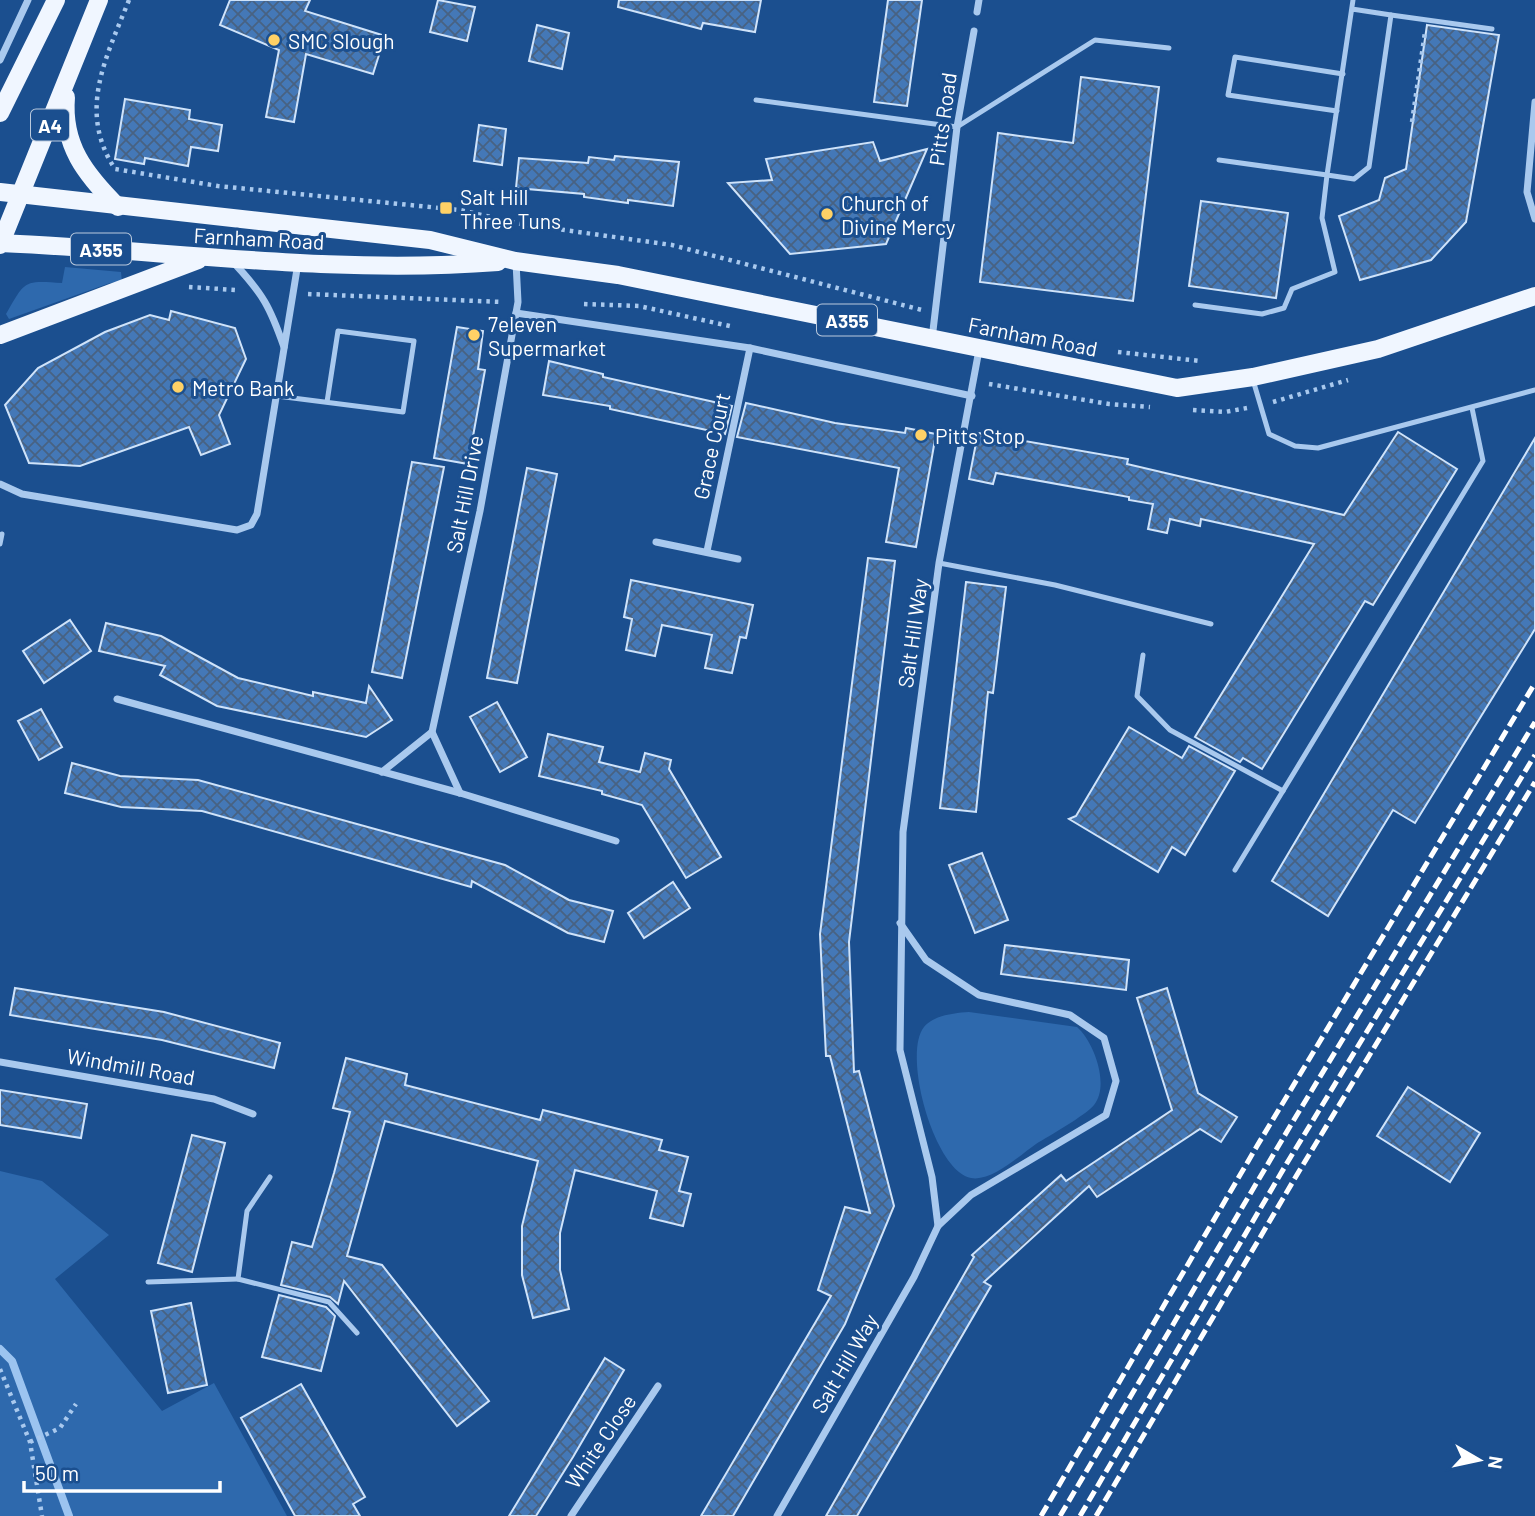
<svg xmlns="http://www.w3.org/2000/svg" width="1535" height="1516" font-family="Barlow,sans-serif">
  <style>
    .green { fill: #2e69ad }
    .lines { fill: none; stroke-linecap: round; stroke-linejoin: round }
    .stream { stroke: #9cc4f0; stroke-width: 8 }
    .building { fill: url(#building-cross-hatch); stroke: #cfe3fa; stroke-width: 2 }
    .path { stroke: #a9c9ee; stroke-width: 4.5; stroke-dasharray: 3.5 5; stroke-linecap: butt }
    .lane { stroke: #a9c9ee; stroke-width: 5 }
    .street { stroke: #a9c9ee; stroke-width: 7 }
    .primary { stroke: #f0f6ff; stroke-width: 18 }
    .rail { stroke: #fff; stroke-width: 5; stroke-dasharray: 12 5; stroke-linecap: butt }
    .poi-dot { fill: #ffd166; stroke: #1b4f8f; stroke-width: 2.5 }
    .labels { text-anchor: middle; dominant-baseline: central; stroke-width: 6; stroke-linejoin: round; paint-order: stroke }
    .shield { fill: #1b4f8f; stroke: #bbcadd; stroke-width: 2 }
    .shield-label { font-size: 19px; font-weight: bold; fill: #fff }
    .poi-label { font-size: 21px; fill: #fff; stroke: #1b4f8f; text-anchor: start }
    .street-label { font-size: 21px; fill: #fff; stroke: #1b4f8f }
  </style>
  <defs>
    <pattern id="building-cross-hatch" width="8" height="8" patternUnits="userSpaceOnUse" patternTransform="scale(1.75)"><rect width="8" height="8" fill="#4478b7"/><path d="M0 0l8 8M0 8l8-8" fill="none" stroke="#486282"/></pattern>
  </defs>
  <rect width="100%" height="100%" fill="#1b4f8f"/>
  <!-- green -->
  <g class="green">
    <path d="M65 267 121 272 122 282 110 283 9 319 6 314C25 281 23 280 62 283Z"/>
    <path d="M969 1012 1077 1027C1094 1042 1110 1085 1094 1105 1086 1115 1049 1136 1036 1144 1020 1155 992 1182 971 1178 934 1171 902 1054 924 1027 934 1015 955 1013 969 1012Z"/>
    <polygon points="0,1171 42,1181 109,1235 55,1279 162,1411 214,1383 287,1516 0,1516"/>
  </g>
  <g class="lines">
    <!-- stream -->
    <polyline class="stream" points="0,1349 12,1361 69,1516"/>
  </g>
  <!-- building -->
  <g class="building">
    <polygon points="230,0 310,0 305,11 385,36 373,74 306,54 294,122 266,117 279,50 220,25"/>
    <polygon points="438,0 475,7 467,41 430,32"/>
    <polygon points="619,0 761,0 755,32 703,23 701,29 618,7"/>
    <polygon points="888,0 922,0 907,106 874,102"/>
    <polygon points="537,25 569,33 562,69 529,61"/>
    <polygon points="1427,25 1499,35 1466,222 1431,260 1360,280 1339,216 1379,200 1385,178 1406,169"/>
    <polygon points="1081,77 1159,87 1133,301 980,282 998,133 1073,143"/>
    <polygon points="125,99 190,110 189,119 222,125 218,151 191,147 188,166 145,158 144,164 115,159"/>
    <polygon points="479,125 506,129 502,165 474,161"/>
    <polygon points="873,142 880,161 927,149 886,244 790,254 728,183 772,180 766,159"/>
    <polygon points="615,156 679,162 673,206 628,200 628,203 584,197 584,194 516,188 519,158 588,163 589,157 614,160"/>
    <polygon points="1201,201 1288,213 1276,298 1189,286"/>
    <polygon points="171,311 235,328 246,359 219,415 230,444 201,455 189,427 80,466 29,463 5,405 38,368 105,332 150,315 169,320"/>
    <polygon points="457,327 483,331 478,369 485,370 468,464 434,458"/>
    <polygon points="549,361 603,374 603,377 732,406 725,434 610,409 610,406 543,395"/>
    <polygon points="746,403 835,423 905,433 906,428 936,434 916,547 886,542 899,468 737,437"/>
    <polygon points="1398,432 1457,469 1373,605 1365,601 1262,769 1243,758 1240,762 1195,737 1314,544 1201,519 1200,526 1170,519 1167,533 1148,529 1153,504 1129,500 1129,497 996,473 993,484 969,479 978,433 1128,459 1127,464 1344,515"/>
    <polygon points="1535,438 1535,629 1415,823 1393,810 1328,916 1272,881"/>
    <polygon points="412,462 444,467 402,678 372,672"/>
    <polygon points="527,468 557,474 517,683 487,678"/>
    <polygon points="868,558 895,561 849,942 854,1072 859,1071 894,1206 845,1324 733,1516 701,1516 831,1296 818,1290 845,1207 870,1213 830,1056 826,1056 820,934"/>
    <polygon points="631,580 753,605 746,638 740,637 732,673 705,668 712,635 662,625 655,656 626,650 632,619 624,617"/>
    <polygon points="966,582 1006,587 993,693 988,692 976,812 940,808"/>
    <polygon points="70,620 91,651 44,683 23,651"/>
    <polygon points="106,623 161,636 238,678 313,696 313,692 366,703 369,686 392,720 366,737 217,706 160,675 165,666 99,651"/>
    <polygon points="497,702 527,757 500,772 470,717"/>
    <polygon points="41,709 62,747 39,760 18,721"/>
    <polygon points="1129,727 1182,758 1189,746 1235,771 1185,855 1172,847 1158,872 1069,819 1076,816"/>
    <polygon points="548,734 603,747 599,762 640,772 645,753 671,760 669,769 721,857 686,878 642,805 602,794 602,791 539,776"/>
    <polygon points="72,763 120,776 198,780 505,865 569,900 613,911 604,942 568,933 472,881 471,887 202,811 121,807 65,793"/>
    <polygon points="982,853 1008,920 975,933 949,865"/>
    <polygon points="673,882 690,908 644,938 628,913"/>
    <polygon points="1005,945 1129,960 1126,990 1001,974"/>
    <polygon points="15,988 164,1012 280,1043 274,1068 162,1040 10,1015"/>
    <polygon points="1167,988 1198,1093 1237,1117 1221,1142 1200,1129 1097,1197 1089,1186 984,1282 991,1286 857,1516 826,1516 974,1257 972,1255 1061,1175 1066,1181 1172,1110 1137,998"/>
    <polygon points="346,1058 407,1074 405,1085 540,1120 543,1110 662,1140 659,1150 688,1157 679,1191 691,1194 683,1226 650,1218 657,1191 575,1170 560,1233 560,1270 569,1309 533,1318 522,1275 522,1226 538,1161 385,1121 347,1256 382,1265 489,1401 457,1426 344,1281 338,1304 330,1297 281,1285 292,1242 312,1247 334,1173 350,1112 333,1108"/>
    <polygon points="1408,1087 1480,1133 1450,1182 1377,1136"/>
    <polygon points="0,1090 87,1104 81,1138 0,1125"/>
    <polygon points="192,1135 225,1143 192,1272 158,1263"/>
    <polygon points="279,1295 326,1307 335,1316 321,1371 262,1357"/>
    <polygon points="191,1303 207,1385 168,1393 151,1311"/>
    <polygon points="605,1358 624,1370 573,1457 536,1516 509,1516"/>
    <polygon points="301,1384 365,1497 353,1504 360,1516 295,1516 241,1418"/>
  </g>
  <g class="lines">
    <!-- path -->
    <g class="path">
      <path d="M129 0C106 58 77 111 115 169L218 186 460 210 521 224 672 245 922 310"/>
      <polyline points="1412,122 1425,32"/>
      <polyline points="189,287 236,290"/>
      <polyline points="308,294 502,302"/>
      <polyline points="584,304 639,306 734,327"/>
      <polyline points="1118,352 1200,361"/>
      <polyline points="989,384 1109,404 1150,407"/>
      <polyline points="1273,402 1348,380"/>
      <polyline points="1193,410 1225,412 1247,408"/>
      <polyline points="0,1369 30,1442 42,1516"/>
      <polyline points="30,1442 60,1428 76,1404"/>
    </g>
    <!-- lane -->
    <g class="lane">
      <polyline points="1352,9 1391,15 1369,167 1354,179 1327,175 1353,0"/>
      <polyline points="1391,15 1492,29"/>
      <polyline points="756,100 957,127 1095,40 1169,48"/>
      <polyline points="1337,111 1228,95 1235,57 1343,74"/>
      <polyline points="1195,305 1262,314 1284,308 1292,289 1335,272 1322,218 1327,175 1219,160"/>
      <polyline points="1253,380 1269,434 1295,446 1318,448 1535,390"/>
      <polyline points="277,396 403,412 414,341 338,331 327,402"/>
      <polyline points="0,544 2,534"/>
      <polyline points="939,563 1055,585 1211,624"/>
      <polyline points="1143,655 1137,696 1170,730 1283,791"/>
      <polyline points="1235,870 1483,461 1472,408"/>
      <polyline points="270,1177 247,1211 238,1279 329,1302 357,1333"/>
      <polyline points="148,1282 238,1279"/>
    </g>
    <!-- street -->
    <g class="street">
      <polyline points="977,12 979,0"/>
      <polyline points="0,60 28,0"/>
      <polyline points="1535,102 1527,192 1535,219"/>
      <path d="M234 263C263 294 270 307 284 347"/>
      <polyline points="516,313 750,348 972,396"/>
      <polyline points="932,339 957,127 974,31"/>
      <polyline points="0,484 22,494 237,530 251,525 257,514 298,263"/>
      <polyline points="656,542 738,559"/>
      <polyline points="707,551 750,348"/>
      <polyline points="117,699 460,793 616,841"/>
      <polyline points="382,772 432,732"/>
      <polyline points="460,793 432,732 480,511 518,302 516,262"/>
      <polyline points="900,923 926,960 979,995 1070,1015 1104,1038 1116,1081 1106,1115 971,1195 938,1226"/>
      <polyline points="0,1062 214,1099 253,1114"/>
      <polyline points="571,1516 658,1386"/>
      <polyline points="777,1516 914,1277 938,1226 932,1177 900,1050 903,832 939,563 979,350"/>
    </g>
    <!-- primary -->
    <g class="primary">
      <path d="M66 97C62 145 85 174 118 207"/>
      <polyline points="0,113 56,0"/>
      <polyline points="0,192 430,240 515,261 618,275 1177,388 1253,377 1378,349 1535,296"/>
      <path d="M0 243C166 250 331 275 498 262"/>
      <polyline points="0,245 99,0"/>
      <polyline points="0,335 198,260"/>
    </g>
    <!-- rail -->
    <g class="rail">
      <polyline points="1041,1516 1257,1146 1535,683"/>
      <polyline points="1060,1516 1292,1123 1535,722"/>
      <polyline points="1080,1516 1287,1163 1535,755"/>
      <polyline points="1096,1516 1298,1173 1535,782"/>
    </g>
  </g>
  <!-- markers -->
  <g class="poi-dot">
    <circle cx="274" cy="40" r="7"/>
    <rect x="439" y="201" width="14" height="14" rx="3.5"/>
    <circle cx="827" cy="214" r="7"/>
    <circle cx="474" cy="335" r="7"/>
    <circle cx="178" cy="387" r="7"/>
    <circle cx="921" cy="435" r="7"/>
  </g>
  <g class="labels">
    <!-- shield labels -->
    <g class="shield">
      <rect x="31" y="109.5" width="38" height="31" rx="5"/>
      <rect x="71" y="233.5" width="60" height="31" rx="5"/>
      <rect x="817" y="304.5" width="60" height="31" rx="5"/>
    </g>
    <g class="shield-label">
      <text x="50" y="125">A4</text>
      <text x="101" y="249">A355</text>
      <text x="847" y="320">A355</text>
    </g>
    <!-- poi labels -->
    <g class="poi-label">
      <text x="288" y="40">SMC Slough</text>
      <text x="460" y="196">Salt Hill<tspan x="460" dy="24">Three Tuns</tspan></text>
      <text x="841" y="202">Church of<tspan x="841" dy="24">Divine Mercy</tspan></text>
      <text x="488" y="323">7eleven<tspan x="488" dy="24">Supermarket</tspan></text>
      <text x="192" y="387">Metro Bank</text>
      <text x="935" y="435">Pitts Stop</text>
    </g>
    <!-- street labels -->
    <g class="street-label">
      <text transform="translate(942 119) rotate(-82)">Pitts Road</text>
      <text transform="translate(259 238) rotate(3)">Farnham Road</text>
      <text transform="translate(1033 336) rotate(11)">Farnham Road</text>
      <text transform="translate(711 446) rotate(-78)">Grace Court</text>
      <text transform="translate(464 494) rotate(-79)">Salt Hill Drive</text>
      <text transform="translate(912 633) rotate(-82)">Salt Hill Way</text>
      <text transform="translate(131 1066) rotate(10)">Windmill Road</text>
      <text transform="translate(844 1363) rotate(-60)">Salt Hill Way</text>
      <text transform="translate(600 1441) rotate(-56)">White Close</text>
    </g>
  </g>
  <!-- north arrow -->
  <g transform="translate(1479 1460) rotate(99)" stroke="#1b4f8f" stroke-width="5" paint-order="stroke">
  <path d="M0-5L12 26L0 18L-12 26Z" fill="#ffffff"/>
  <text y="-10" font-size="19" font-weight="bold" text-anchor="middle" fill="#ffffff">N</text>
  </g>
  <!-- scale -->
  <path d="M24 1481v10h196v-10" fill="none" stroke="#ffffff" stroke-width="3.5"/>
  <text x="35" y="1481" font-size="21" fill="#ffffff" stroke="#1b4f8f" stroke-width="5" paint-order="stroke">50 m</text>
</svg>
